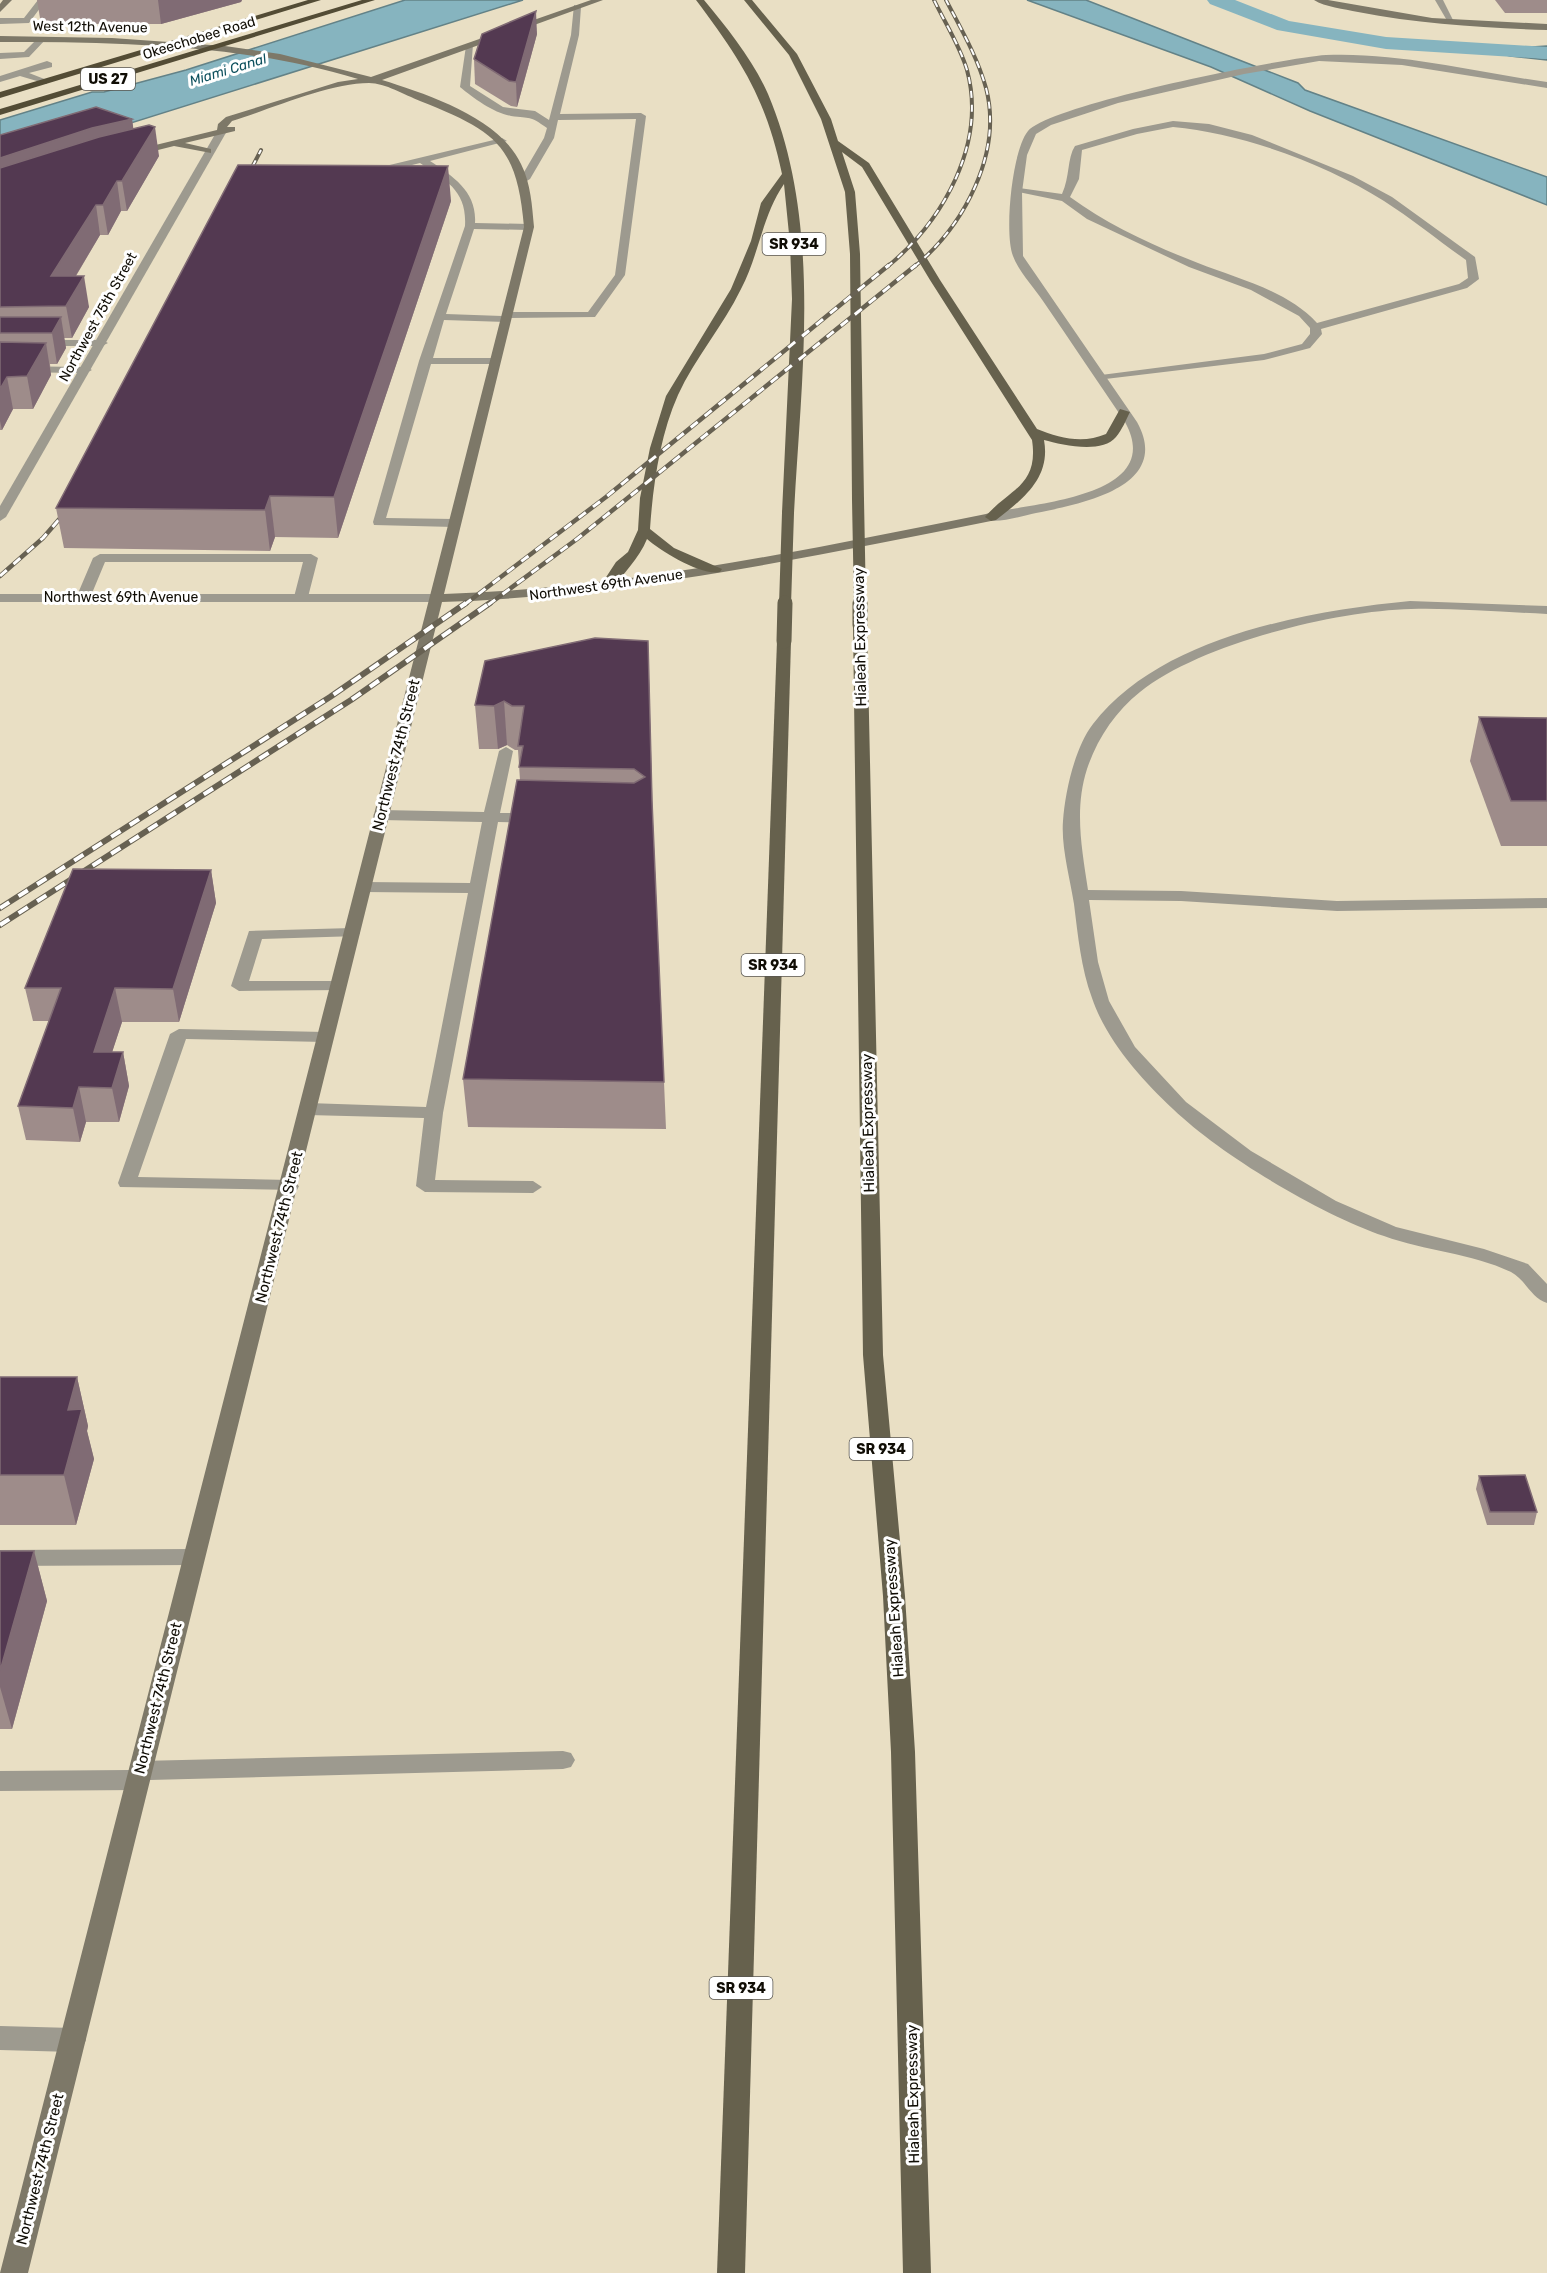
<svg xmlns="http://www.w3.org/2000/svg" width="1547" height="2273" font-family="Rubik,sans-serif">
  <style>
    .water { fill: #86b4bf; stroke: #638287; stroke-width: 1.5 }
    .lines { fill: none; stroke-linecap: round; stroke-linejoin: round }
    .canal { fill: #86b4bf; fill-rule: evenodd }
    .lane { fill: #9d9a8f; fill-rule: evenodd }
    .street { fill: #9d9a8f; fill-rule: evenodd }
    .secondary { fill: #7d7868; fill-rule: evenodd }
    .primary { fill: #66614d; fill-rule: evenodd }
    .highway { fill: #534c35; fill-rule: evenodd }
    .rail-far2-casing { stroke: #676152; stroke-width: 4 }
    .rail-far1-casing { stroke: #676152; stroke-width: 4.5 }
    .rail-casing { stroke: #676152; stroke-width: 6 }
    .rail-far2 { stroke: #fff; stroke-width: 2; stroke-dasharray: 7; stroke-linecap: butt }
    .rail-far1 { stroke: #fff; stroke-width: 3; stroke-dasharray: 9; stroke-linecap: butt }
    .rail { stroke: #fff; stroke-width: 4; stroke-dasharray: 11; stroke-linecap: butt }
    .primary-bridge-far1 { stroke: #66614d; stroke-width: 12 }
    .primary-bridge { stroke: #66614d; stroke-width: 15 }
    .wall { fill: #9e8c8a }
    .shaded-wall { fill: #806b74 }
    .building { fill: #533951; stroke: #806b74; stroke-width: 1.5 }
    .labels { text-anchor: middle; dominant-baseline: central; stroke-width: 6; stroke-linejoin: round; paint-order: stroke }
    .far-street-label { font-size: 14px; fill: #100d05; stroke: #fff }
    .far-water-label { font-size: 14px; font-style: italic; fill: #0d505d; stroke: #fff }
    .shield { fill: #fff; stroke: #585650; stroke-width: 1.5 }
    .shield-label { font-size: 14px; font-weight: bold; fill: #100d05 }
    .street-label { font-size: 15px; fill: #100d05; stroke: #fff }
  </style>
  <rect width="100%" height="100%" fill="#e9dfc4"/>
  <!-- water -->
  <g class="water">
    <polygon points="405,0 523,0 0,164 0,120 92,92 104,92 186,70"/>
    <polygon points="1027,0 1086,0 1298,83 1305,90 1547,177 1547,205 1310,111 1211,67"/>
    <polygon points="1547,46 1547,60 1510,56 1488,50"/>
  </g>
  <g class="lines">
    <!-- canal -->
    <polygon class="canal" points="1207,0 1235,0 1289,21 1386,37 1547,47 1547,59 1386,49 1277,30 1210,4"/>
    <!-- lane -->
    <g class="lane">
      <polygon points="38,0 46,0 29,23 0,24 0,18 24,18"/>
      <path d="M574 5 581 7 579 35 560 114 641 113 646 116 625 275 595 317 511 318 506 322 444 320 433 358H495L501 361 495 364H431L386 518 454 519 460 523 454 527 374 525 373 522 419 361 465 226C467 191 447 181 420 163L376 174 371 171 373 169 502 138 507 141 430 161C454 177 477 192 475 223L529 224 534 227 529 230 474 229 446 314 502 316 507 312H588L615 275 636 119 558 120 554 138 530 179 525 182 520 179 544 138 547 128C529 115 531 119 511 116 494 113 473 98 460 87L466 46 473 44 470 86 503 107 535 111 549 120 571 35Z"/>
      <polygon points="39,37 46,39 29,57 0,59 0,53 24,52"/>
      <polygon points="47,61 52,63 52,67 29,73 47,80 47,84 20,76 0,82 0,76"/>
      <path d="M1173 121 1209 124 1252 135 1353 176 1392 197 1475 257 1479 279 1467 288 1321 329 1322 334 1310 348 1264 360 1097 380V376L1101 375 1264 354 1302 344 1310 334V328L1299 316 1251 290 1189 267 1087 219 1062 201 1014 191 1019 188 1062 194C1070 177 1067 158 1075 146L1133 129ZM1173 127C1241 133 1326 164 1384 201 1412 219 1439 241 1466 260L1468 278 1459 284 1317 323C1287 290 1238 279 1198 263 1154 246 1108 225 1070 197L1079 179 1082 150 1137 134Z"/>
      <polygon points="0,340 102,340 108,343 102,346 0,346"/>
      <polygon points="0,366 86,367 92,370 86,373 0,372"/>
      <polygon points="100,554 311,554 318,558 308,597 301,601 294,597 303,562 105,562 90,598 83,602 78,601 76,598 93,558"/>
      <path d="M1410 601 1547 606V614C1502 612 1456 608 1411 609 1335 611 1199 644 1140 692 1115 712 1097 739 1087 769 1074 810 1082 849 1088 890L1181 891 1337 901 1547 898V908L1337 911 1181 901 1089 900 1098 962 1109 1001 1135 1047 1186 1102 1251 1151 1336 1201 1396 1227 1484 1249 1528 1264 1547 1284V1303C1531 1298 1525 1279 1511 1272 1471 1253 1425 1251 1384 1236 1320 1214 1222 1156 1173 1109 1142 1080 1106 1040 1092 998 1081 968 1078 936 1074 904 1070 878 1061 847 1063 821 1065 792 1075 747 1093 724 1160 637 1307 611 1410 601Z"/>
      <polygon points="506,747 513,751 500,813 533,813 541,818 533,823 498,822 443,1113 435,1180 533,1181 542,1187 533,1193 425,1192 416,1186 424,1118 308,1115 299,1109 308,1103 426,1107 468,893 364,892 356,887 364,882 470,883 482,822 381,820 373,815 381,810 484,812 499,751"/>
      <polygon points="352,928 358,930 360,933 358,936 262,939 249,981 338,981 344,982 346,986 344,990 239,991 231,986 249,931"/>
      <polygon points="179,1029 325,1032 334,1037 325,1042 186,1039 138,1177 290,1180 299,1186 297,1190 120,1187 118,1183 170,1034"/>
      <polygon points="193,1549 201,1551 204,1557 201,1563 193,1565 0,1566 0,1550"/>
      <polygon points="563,1751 571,1753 575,1760 571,1767 563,1769 150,1780 146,1787 138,1790 0,1791 0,1771 129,1770 132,1764 140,1761"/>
      <polygon points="0,2026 73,2028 82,2032 86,2040 82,2048 73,2052 0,2050"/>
    </g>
    <!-- street -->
    <g class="street">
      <polygon points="1435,0 1443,0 1455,24 1449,24"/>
      <path d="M1326 55C1400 52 1474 72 1547 82V88L1402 65 1319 61 1244 74 1118 103 1051 125 1036 134 1027 155 1022 192 1023 256 1137 422C1173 487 1081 504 1036 513 1022 516 1001 523 986 520V514C1031 503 1167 498 1125 422 1098 382 1071 342 1043 301 1034 287 1019 272 1013 256 1004 234 1012 150 1028 131 1051 104 1282 58 1326 55Z"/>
      <polygon points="222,128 227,131 6,517 0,521 0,506 217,131"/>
      <polygon points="0,594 435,594 442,598 435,602 0,602"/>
    </g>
    <!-- secondary -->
    <g class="secondary">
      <polygon points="3,0 12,0 0,12 0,4"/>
      <path d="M591 0H603L382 80C427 94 500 118 521 164 531 184 532 206 534 227L444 594C630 588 810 549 991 513L997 517 991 521C809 557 629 596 442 602L28 2273H0C174 1590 351 908 524 227 517 144 495 131 420 101 405 95 385 83 369 83 329 83 271 109 232 121L227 127H235V131L185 143 211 149V153L174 146 134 156 131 155V151L217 130 218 124 226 117 338 82 358 79C242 44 120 42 0 42V36L112 38 225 46 280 54 371 77Z"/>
      <path d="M1314 0H1328L1432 18 1547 24V30C1484 28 1420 24 1358 12 1344 9 1325 7 1314 0Z"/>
    </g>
    <!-- primary -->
    <g class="primary">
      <path d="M696 0H704C728 29 753 60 768 94 823 224 801 376 794 513L788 517 782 513 792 299 790 244 784 184C762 216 759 255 741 289 723 326 695 358 678 395 660 435 653 485 650 529L674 548 722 569 720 572C701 576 661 551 647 539 639 559 623 573 611 591L606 592 599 588 616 562 628 552 638 530 640 498 650 448 666 396 731 289 751 241 761 203 782 174C766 98 741 60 696 0Z"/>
      <path d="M744 0H752L797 54 831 119 838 141 869 163 940 280 1037 429C1059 438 1083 444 1106 434L1120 409 1130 412C1126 420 1122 430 1116 437 1102 454 1062 445 1044 440 1051 478 1023 499 996 520L991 521 985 517C1009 489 1039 486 1032 440L930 280 862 167 842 152 855 192 860 254 864 500 858 504 852 500 850 254 845 192 821 119 789 55Z"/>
      <polygon points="860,621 867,625 883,1355 905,1596 915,1752 931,2273 903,2273 891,1752 883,1596 863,1355 853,625"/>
      <polygon points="784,637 791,641 745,2273 717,2273 777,641"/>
    </g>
    <!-- highway -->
    <g class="highway">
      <polygon points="308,0 321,0 0,98 0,92"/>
      <polygon points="362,0 375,0 0,115 0,109"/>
    </g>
    <!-- rail-far2 casing -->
    <g class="rail-far2-casing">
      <g id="rail-far2">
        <polyline points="246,179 261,150"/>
        <path d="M887 267C943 221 987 144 967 70 960 46 945 23 934 0"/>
        <path d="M914 267C964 226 1003 153 986 88 977 56 961 29 946 0"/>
      </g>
    </g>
    <!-- rail-far1 casing -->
    <g class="rail-far1-casing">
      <g id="rail-far1">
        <polyline points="0,576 43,538 68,509"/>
        <polyline points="464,605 606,497 889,265"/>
        <polyline points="488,605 577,539 916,265"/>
      </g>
    </g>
    <!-- rail casing -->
    <g class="rail-casing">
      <g id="rail">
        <polyline points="0,908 330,697 466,603"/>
        <polyline points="0,925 351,700 490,603"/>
      </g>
    </g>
    <!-- rail-far2 -->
    <use href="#rail-far2" class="rail-far2"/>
    <!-- rail-far1 -->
    <use href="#rail-far1" class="rail-far1"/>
    <!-- rail -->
    <use href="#rail" class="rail"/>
    <!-- primary-bridge-far1 -->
    <g class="primary-bridge-far1">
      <polyline points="858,500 860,605"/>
      <polyline points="785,605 788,513"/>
    </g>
    <!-- primary-bridge -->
    <g class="primary-bridge">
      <polyline points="860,603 860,625"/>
      <polyline points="784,641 785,603"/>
    </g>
  </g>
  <!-- wall -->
  <g class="wall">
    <polygon points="37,0 242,0 241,2 161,24 41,24"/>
    <polygon points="1495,0 1547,0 1547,13 1505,13"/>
    <polygon points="537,34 517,107 511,106 475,84 474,59"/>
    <polygon points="132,119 133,129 159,156 127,211 121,211 108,235 100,235 76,276 89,307 72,338 64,338 66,348 57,364 50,364 51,375 33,409 13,409 2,430 0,430 0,135"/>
    <polygon points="451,201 338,538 275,537 270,551 64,548 56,508"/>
    <polygon points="648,641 653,823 666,1129 468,1127 463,1079 520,780 518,750 515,750 507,745 498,749 479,749 475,705"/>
    <polygon points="1479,717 1547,718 1547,846 1501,846 1470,761"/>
    <polygon points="211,870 216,903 179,1022 122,1022 112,1052 123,1052 129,1086 119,1122 86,1122 80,1142 26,1140 18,1106 49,1021 33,1021 25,988"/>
    <polygon points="0,1377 77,1377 88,1426 87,1431 94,1459 76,1525 0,1525"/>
    <polygon points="1479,1476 1537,1512 1534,1525 1487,1525 1476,1489"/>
    <polygon points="0,1551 34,1551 47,1601 12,1729 0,1729"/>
  </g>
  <!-- shaded-wall -->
  <g class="shaded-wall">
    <polygon points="158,0 242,0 241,2 161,24"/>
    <polygon points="536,11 537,34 517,107 516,82"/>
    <polygon points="132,119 136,147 0,189 0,158 92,128"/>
    <polygon points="155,127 159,156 127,211 122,181"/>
    <polygon points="448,166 451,201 338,538 334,497"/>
    <polygon points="117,181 121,211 108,235 103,205"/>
    <polygon points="96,205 100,235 57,307 51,276"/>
    <polygon points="84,276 89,307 72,338 66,306"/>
    <polygon points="61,317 66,348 57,364 52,333"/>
    <polygon points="46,343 51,375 33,409 27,376"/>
    <polygon points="7,377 13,409 2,430 0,421 0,389"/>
    <polygon points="270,496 275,537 270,551 265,510"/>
    <polygon points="504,701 507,745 498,749 494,706"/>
    <polygon points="211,870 216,903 179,1022 173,989"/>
    <polygon points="115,988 122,1022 101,1086 94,1052"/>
    <polygon points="123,1052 129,1086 119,1122 112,1088"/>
    <polygon points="79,1087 86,1122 80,1142 73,1108"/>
    <polygon points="77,1377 88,1426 87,1431 94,1459 76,1525 64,1475 68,1410"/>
    <polygon points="34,1551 47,1601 12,1729 0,1687 0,1671"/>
  </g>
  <!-- building -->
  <g class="building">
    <polygon points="536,11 516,82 509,81 474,59 482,34"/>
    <polygon points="96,107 132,119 92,128 0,158 0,135"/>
    <polygon points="149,125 155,127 122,181 117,181 103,205 96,205 51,276 84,276 66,306 0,307 0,168 99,137"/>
    <polygon points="238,165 448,166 334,497 270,496 265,510 56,508"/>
    <polygon points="0,317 61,317 52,333 0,333"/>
    <polygon points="0,342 46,343 27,376 7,377 0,389"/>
    <polygon points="595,638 648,641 652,801 664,1082 463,1079 517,780 634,783 645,777 634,769 519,767 523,746 518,746 524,706 512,706 504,701 494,706 475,705 485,661"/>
    <polygon points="1479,717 1547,718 1547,801 1511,801"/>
    <polygon points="73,869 211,870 173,989 115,988 94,1052 123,1052 112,1088 79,1087 73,1108 18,1106 61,988 25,988"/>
    <polygon points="0,1377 77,1377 68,1410 82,1409 64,1475 0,1475"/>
    <polygon points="1525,1475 1537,1512 1490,1512 1479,1476"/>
    <polygon points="0,1551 34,1551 0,1671"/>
  </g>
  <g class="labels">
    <!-- far-street labels -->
    <g class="far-street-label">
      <text transform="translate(90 27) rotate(1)">West 12th Avenue</text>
      <text transform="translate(199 38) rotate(-17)">Okeechobee Road</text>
      <text transform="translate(98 317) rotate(-61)">Northwest 75th Street</text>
      <text transform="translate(606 585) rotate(-8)">Northwest 69th Avenue</text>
      <text x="121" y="597">Northwest 69th Avenue</text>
    </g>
    <!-- far-water labels -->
    <g class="far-water-label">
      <text transform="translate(228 70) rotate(-17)">Miami Canal</text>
    </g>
    <!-- shield labels -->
    <g class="shield">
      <rect x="81" y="68" width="54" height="22" rx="4.5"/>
      <rect x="762.5" y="233" width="63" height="22" rx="4.5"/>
      <rect x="741.5" y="954" width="63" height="22" rx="4.5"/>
      <rect x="849.5" y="1438" width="63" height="22" rx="4.5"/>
      <rect x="709.5" y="1977" width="63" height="22" rx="4.5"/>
    </g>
    <g class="shield-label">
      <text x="108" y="79">US 27</text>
      <text x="794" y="244">SR 934</text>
      <text x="773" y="965">SR 934</text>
      <text x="881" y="1449">SR 934</text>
      <text x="741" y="1988">SR 934</text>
    </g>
    <!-- street labels -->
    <g class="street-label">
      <text transform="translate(860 637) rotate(-91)">Hialeah Expressway</text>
      <text transform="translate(396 755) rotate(-76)">Northwest 74th Street</text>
      <text transform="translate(868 1123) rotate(-91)">Hialeah Expressway</text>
      <text transform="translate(279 1227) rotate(-76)">Northwest 74th Street</text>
      <text transform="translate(894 1608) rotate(-94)">Hialeah Expressway</text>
      <text transform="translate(158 1698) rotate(-76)">Northwest 74th Street</text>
      <text transform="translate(913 2094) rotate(-91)">Hialeah Expressway</text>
      <text transform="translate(40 2169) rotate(-76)">Northwest 74th Street</text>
    </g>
  </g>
</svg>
